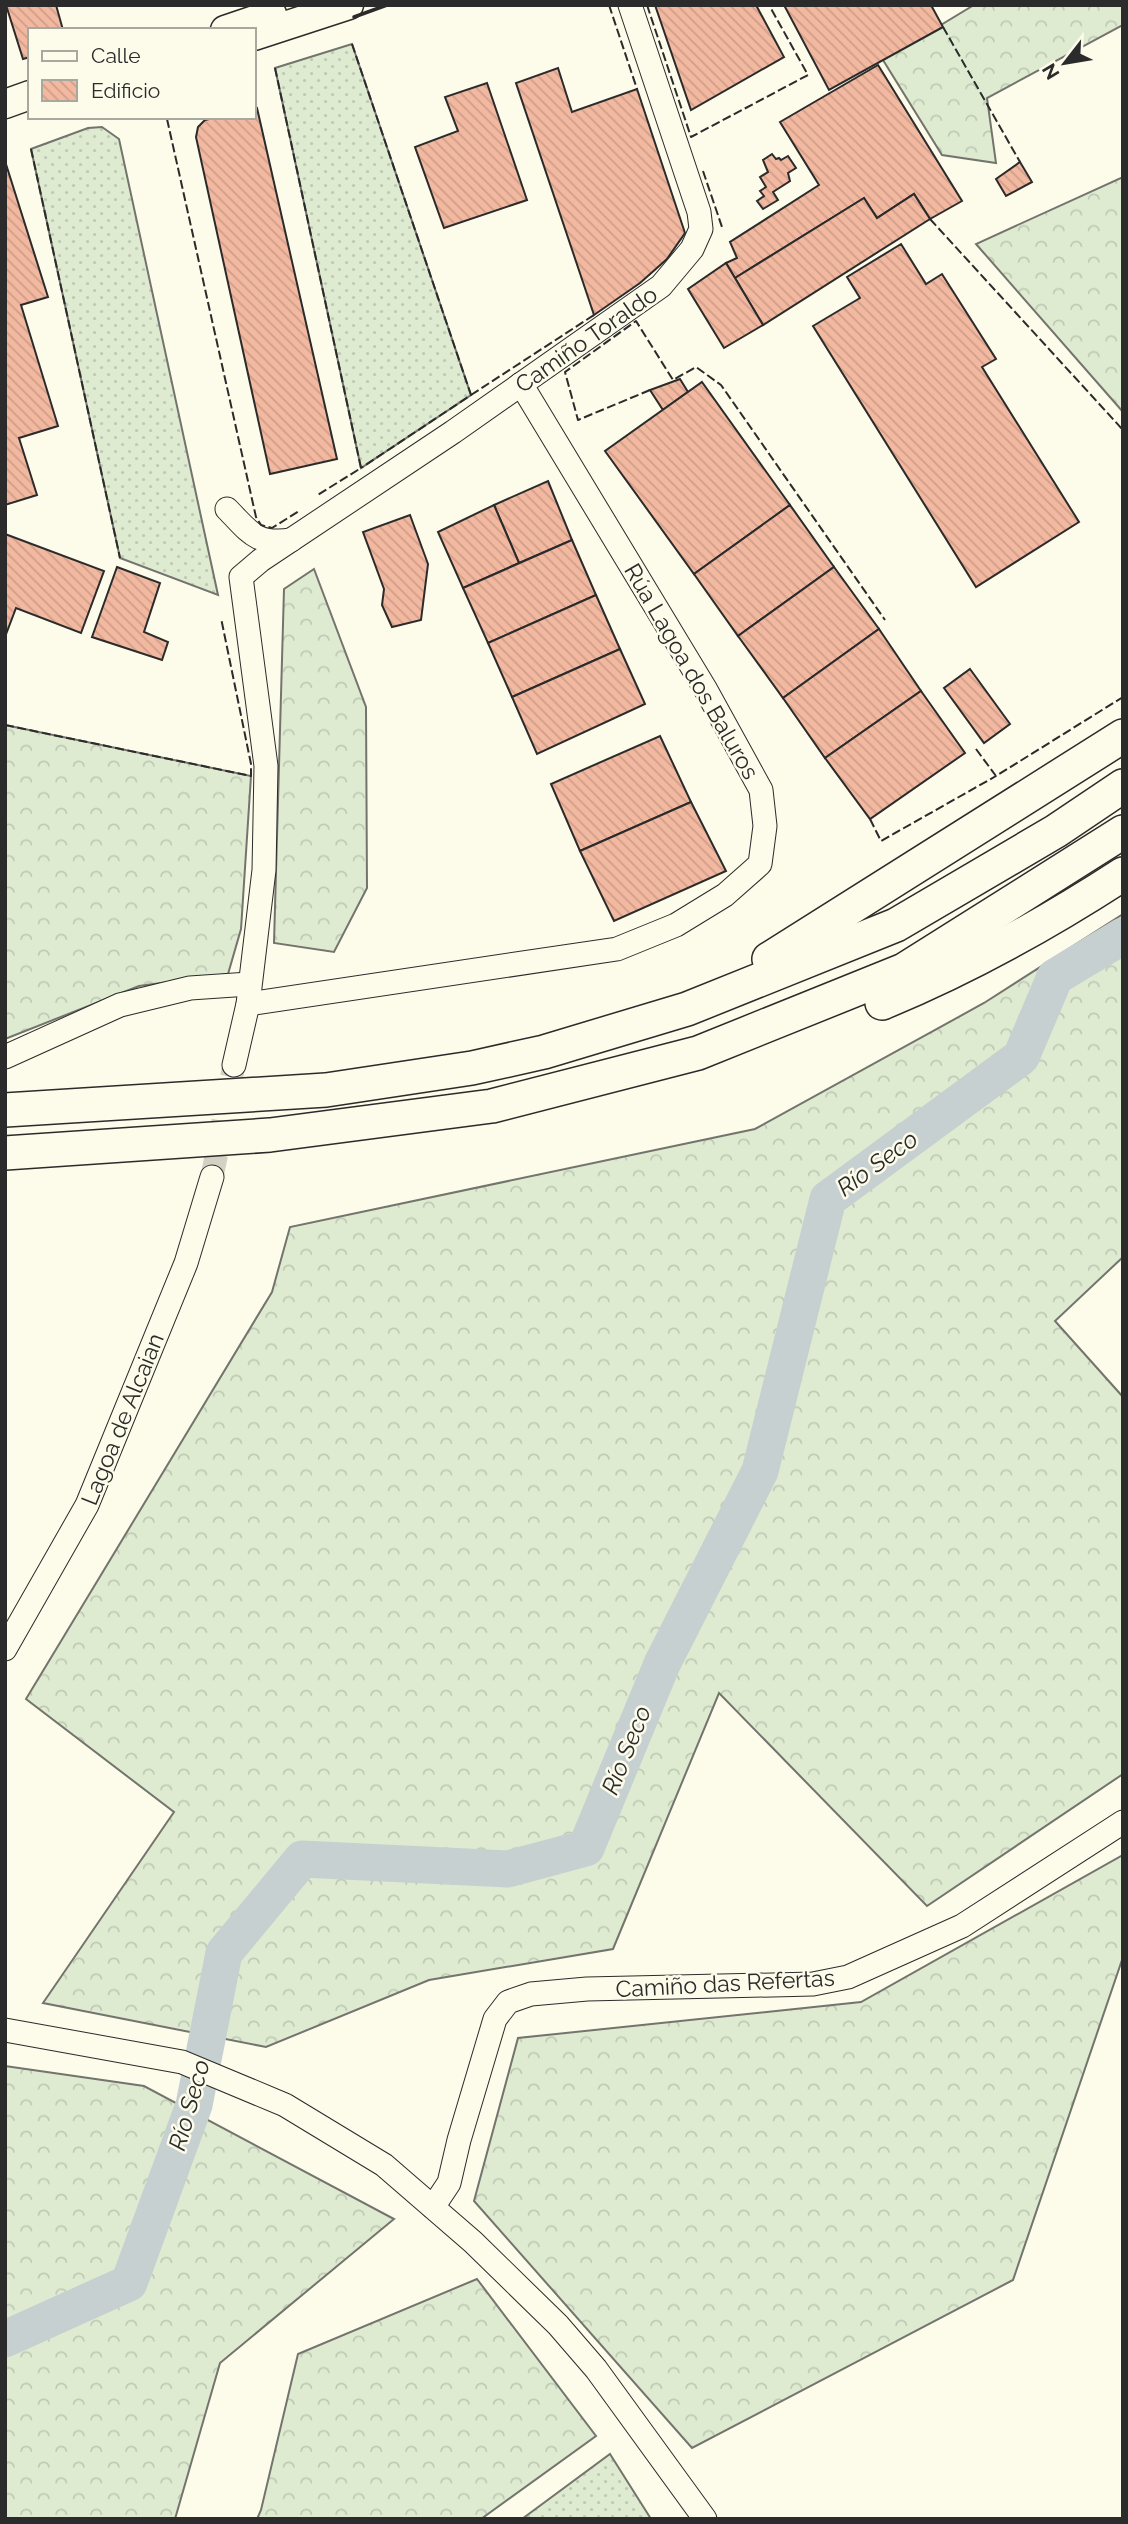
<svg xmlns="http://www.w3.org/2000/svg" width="1128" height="2524" font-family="Raleway,sans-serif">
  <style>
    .grass { fill: url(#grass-dots); stroke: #74746e; stroke-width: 2 }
    .forest { fill: url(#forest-crowns); stroke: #74746e; stroke-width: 2 }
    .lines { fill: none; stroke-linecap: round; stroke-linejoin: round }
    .river { stroke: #c7d0d0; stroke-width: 37 }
    .building { fill: url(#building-back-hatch); stroke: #2b2b2b; stroke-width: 2 }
    .minor-tunnel { stroke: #d3d1c4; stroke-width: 23; stroke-dasharray: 23 11; stroke-linecap: butt }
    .minor-casing { stroke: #2b2b2b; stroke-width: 25 }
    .major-casing { stroke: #2b2b2b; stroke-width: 31 }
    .highway-casing { stroke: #2b2b2b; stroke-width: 36 }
    .minor { stroke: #fdfbea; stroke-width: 23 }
    .major { stroke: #fdfbea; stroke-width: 28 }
    .highway { stroke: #fdfbea; stroke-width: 33 }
    .fence { stroke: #2b2b2b; stroke-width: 2; stroke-dasharray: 9 3.5; stroke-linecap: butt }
    .wall { stroke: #2b2b2b; stroke-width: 3.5 }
    .labels { text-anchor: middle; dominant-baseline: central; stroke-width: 5; stroke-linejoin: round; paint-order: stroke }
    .street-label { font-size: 23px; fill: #2b2b2b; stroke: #fdfbea }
    .water-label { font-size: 24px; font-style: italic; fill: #2b2b2b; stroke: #fdfbea }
  </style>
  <defs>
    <pattern id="grass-dots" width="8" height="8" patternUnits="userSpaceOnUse" patternTransform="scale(1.75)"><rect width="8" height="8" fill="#deebd1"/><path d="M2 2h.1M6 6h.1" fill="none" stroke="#bfcab4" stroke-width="1.8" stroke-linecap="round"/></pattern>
    <pattern id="forest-crowns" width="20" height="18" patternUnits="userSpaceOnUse" patternTransform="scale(1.75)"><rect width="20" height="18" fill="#deebd1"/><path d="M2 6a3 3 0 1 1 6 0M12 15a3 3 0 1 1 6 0" fill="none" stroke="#bfcab4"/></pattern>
    <pattern id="building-back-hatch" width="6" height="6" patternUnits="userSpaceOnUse" patternTransform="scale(1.75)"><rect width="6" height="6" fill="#f2b8a0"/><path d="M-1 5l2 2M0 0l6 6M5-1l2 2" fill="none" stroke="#d09e8a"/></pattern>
  </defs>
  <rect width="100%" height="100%" fill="#fdfbea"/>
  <!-- grass -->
  <g class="grass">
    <polygon points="352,44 471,395 361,468 275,68"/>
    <polygon points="102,127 119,139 218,595 120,558 31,149 88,128"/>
    <polygon points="610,2454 651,2519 522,2519"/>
  </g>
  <!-- forest -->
  <g class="forest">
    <polygon points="974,5 1123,5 1123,25 987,98 996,163 942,155 883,60"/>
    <polygon points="1123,177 1123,412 976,244"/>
    <polygon points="314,569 366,707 367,888 334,952 274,943 284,589"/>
    <polygon points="5,725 251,776 241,929 228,974 139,986 5,1039"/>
    <polygon points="1123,914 1123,1257 1055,1321 1123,1397 1123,1774 927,1906 719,1693 613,1949 429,1980 266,2047 43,2003 174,1812 26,1699 272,1292 290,1227 755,1129 984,1003"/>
    <polygon points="1123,1855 1123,1957 1013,2280 692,2448 474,2201 518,2038 861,2002"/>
    <polygon points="5,2066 144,2086 394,2219 220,2363 175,2519 5,2519"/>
    <polygon points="477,2279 596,2436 481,2519 257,2519 261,2510 298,2354"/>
  </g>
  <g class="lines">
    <!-- river -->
    <polyline class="river" points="5,2339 129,2283 194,2105 224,1953 302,1859 508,1869 586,1848 662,1664 760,1471 828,1199 1021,1057 1055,977 1123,936"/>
  </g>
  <!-- building -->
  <g class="building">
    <polygon points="6,5 56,5 63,30 30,30 30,57 23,59"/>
    <polygon points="655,5 756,5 784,57 691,110"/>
    <polygon points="784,5 931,5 943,27 829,90"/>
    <polygon points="878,65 962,201 930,219 914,194 877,218 864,198 735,278 726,263 737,258 730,242 819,185 780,122"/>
    <polygon points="558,68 572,112 637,89 685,233 667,259 640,283 594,315 516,83"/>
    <polygon points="487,83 527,200 444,228 415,147 458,131 445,97"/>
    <polygon points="257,108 337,459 270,474 196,137 198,127 205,120 218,117 254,117 254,109"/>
    <polygon points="772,154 776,159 779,158 781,160 788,156 796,168 788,173 790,181 773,192 778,200 763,209 757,201 764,196 760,191 766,187 760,177 768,172 763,160"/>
    <polygon points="5,161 48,297 21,305 58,426 19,438 37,495 5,505"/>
    <polygon points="1020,162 1032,182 1006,196 996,179"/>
    <polygon points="914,194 930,219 763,325 735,278 864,198 877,218"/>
    <polygon points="901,244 926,284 942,274 996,359 982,367 1079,522 976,587 813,326 860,298 847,277"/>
    <polygon points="726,263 763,325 724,348 688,289"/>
    <polygon points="680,379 688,392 663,410 650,390"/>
    <polygon points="702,382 790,505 694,574 605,451"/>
    <polygon points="548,481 572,540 519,563 494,505"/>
    <polygon points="494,505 519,563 463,588 438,532"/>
    <polygon points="790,505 834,567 738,636 694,574"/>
    <polygon points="410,515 428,564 421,620 392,627 382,605 384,589 363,532"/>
    <polygon points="5,534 104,571 81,633 16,608 5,637"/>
    <polygon points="572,540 596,595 488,643 463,588"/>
    <polygon points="117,567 160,583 144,632 168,642 162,660 92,637"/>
    <polygon points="834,567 879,629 783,698 738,636"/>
    <polygon points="596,595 620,649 512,697 488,643"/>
    <polygon points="879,629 921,691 825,758 783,698"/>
    <polygon points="620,649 645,704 537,754 512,697"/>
    <polygon points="970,669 1010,724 984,743 944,688"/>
    <polygon points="921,691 965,753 870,819 825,758"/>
    <polygon points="660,736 691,802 580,851 551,784"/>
    <polygon points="691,802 726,871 614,921 580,851"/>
  </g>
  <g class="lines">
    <!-- minor-tunnel -->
    <polyline class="minor-tunnel" points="212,1177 234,1065"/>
    <!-- minor casing -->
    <g class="minor-casing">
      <g id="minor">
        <path d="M227 509C250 532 255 545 291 540"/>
        <polyline points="248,1004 617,949 676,925 725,895 760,864 765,826 761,790 706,690 521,384"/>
        <polyline points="5,1057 120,1005 190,988 249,984"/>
        <polyline points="234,1065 248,1004 264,870 266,766 241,577 261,560 453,432 661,286 692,249 701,229 699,212 630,5"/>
        <polyline points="5,1649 87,1505 186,1263 212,1177"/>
        <polyline points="5,2030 182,2062 285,2105 384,2165 473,2242 558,2325 596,2369 705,2519"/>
        <polyline points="433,2207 449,2183 459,2140 495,2019 508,2002 531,1994 587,1989 813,1984 848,1977 962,1926 1123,1822"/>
      </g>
    </g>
    <!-- major casing -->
    <g class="major-casing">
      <g id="major">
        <polyline points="225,30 272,14"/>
        <polyline points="254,36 349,5"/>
        <polyline points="5,104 30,95"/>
      </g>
    </g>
    <!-- highway casing -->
    <g class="highway-casing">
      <g id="highway">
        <polyline points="769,959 1123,736"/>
        <path d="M882 1003C967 968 1046 924 1123 874"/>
        <polyline points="5,1110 326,1090 472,1068 544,1052 687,1009 896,925 1056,831 1123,786"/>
        <polyline points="5,1153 270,1135 492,1106 698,1053 904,970 1123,832"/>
      </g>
    </g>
    <!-- minor -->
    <use href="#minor" class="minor"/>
    <!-- major -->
    <use href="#major" class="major"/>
    <!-- highway -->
    <use href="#highway" class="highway"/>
    <!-- fence -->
    <g class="fence">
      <polyline points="609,5 637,89"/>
      <polyline points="647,5 691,137 808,75 769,5"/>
      <polyline points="943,27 1020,162"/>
      <polyline points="352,44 471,395 361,468"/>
      <polyline points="275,68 361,468 316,496"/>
      <polyline points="167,119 256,517 261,525 272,528 299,511"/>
      <polyline points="31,149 120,558"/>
      <polyline points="703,171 723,230"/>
      <polyline points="930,219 1123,430"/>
      <polyline points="650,390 578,420 565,372 636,321 673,380 696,367 721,385 885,620"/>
      <polyline points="471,395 594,315"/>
      <polyline points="5,725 251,776 251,764 221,618"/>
      <polyline points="976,749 996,776 1123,697"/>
      <polyline points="870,819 881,841 996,776"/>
    </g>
    <!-- wall -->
    <polyline class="wall" points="354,17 387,5"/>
  </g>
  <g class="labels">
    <!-- street labels -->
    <g class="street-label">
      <text transform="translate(586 339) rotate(-35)">Camiño Toraldo</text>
      <text transform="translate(692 671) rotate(60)">Rúa Lagoa dos Baluros</text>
      <text transform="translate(122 1419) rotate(-68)">Lagoa de Alcaian</text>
      <text transform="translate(725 1983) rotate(-3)">Camiño das Refertas</text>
    </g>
    <!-- water labels -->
    <g class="water-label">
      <text transform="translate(877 1163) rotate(-36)">Río Seco</text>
      <text transform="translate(626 1750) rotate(-68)">Río Seco</text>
      <text transform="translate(189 2105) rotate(-74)">Río Seco</text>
    </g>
  </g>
  <!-- border -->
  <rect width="1128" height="2524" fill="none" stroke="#2b2b2b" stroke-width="14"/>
  <!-- legend -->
  <rect x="28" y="28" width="228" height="91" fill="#fdfbea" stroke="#a9a89e" stroke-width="2"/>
  <rect x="42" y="51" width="35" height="10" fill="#fdfbea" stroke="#a9a89e" stroke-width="2"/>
  <text x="91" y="63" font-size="21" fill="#2b2b2b">Calle</text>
  <rect x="42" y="80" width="35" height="21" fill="url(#building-back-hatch)" stroke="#a9a89e" stroke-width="2"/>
  <text x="91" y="98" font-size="21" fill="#2b2b2b">Edificio</text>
  <!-- north arrow -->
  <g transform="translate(1065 63) rotate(239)" stroke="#fdfbea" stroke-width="5" paint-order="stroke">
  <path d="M0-5L12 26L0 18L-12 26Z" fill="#2b2b2b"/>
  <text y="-10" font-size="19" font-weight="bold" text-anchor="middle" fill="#2b2b2b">N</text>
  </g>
</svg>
